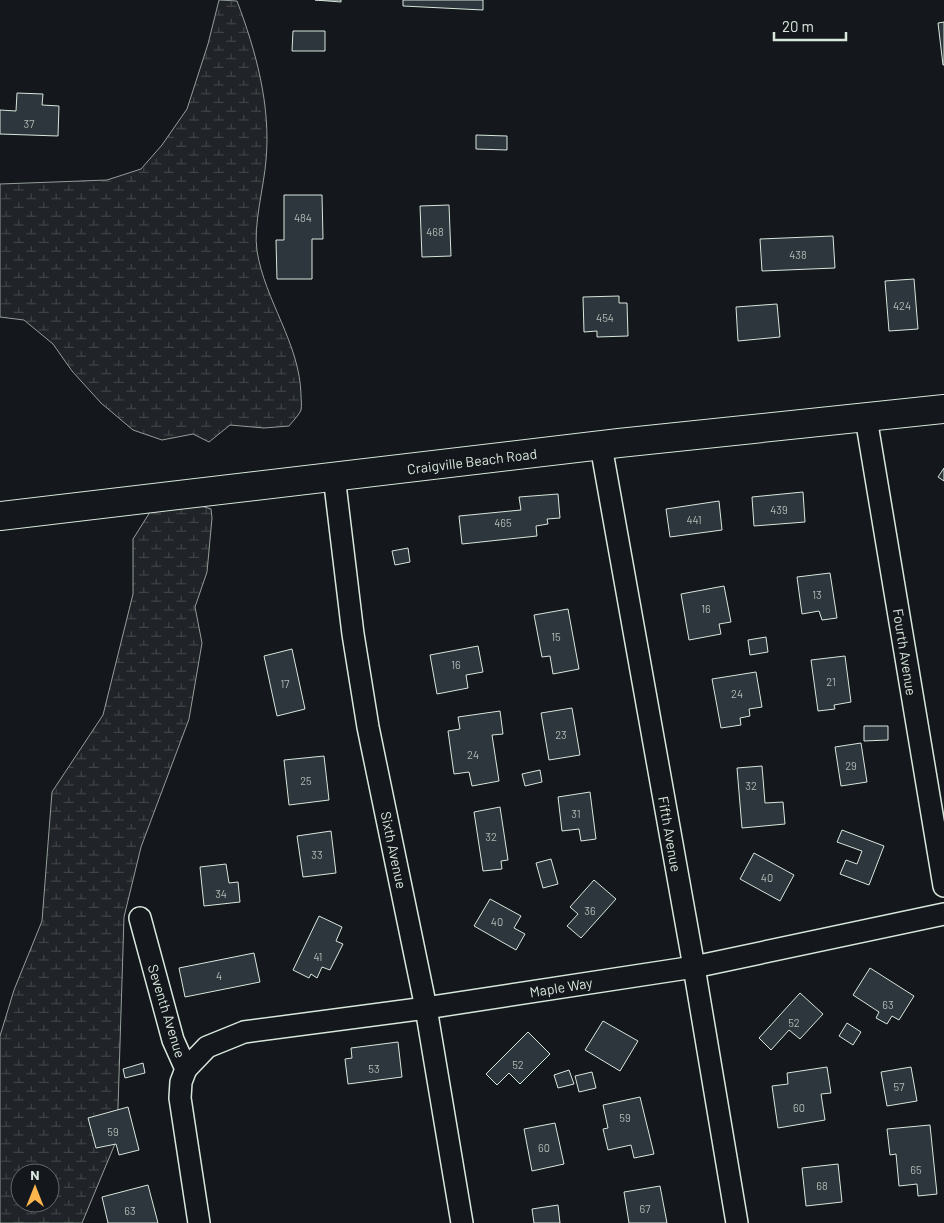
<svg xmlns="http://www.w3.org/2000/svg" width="944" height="1223" font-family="Barlow,sans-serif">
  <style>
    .wetland { fill: url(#wetland-marsh); stroke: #939e99; fill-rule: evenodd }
    .building { fill: #2c363c; stroke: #d8e6dc }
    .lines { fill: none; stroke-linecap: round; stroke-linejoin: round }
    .minor-casing { stroke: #d8e6dc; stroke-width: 24 }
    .secondary-casing { stroke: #d8e6dc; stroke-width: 30 }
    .minor { stroke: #14181c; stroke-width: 21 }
    .secondary { stroke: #14181c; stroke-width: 28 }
    .labels { text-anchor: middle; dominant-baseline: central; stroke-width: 4; stroke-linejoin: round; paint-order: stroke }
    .number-label { font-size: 11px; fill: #adbab4 }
    .street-label { font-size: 14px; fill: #d8e6dc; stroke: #14181c }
  </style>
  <defs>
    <pattern id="wetland-marsh" width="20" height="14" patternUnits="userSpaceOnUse" patternTransform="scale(1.25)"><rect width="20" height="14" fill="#202428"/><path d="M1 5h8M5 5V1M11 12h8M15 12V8" fill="none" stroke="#404447"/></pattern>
  </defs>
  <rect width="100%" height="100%" fill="#14181c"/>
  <!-- wetland -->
  <g class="wetland">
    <path d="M219 0 237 1C256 51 271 106 266 160 264 187 253 225 257 251 265 301 300 344 301 395 301 400 302 406 301 410 299 415 293 421 289 426L264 428 230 425 209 442 193 434 162 440 133 430 101 403 72 371 53 344 24 320 0 317V184L107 180 141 169 162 145 187 109 208 44Z"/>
    <path d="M157 501H185L211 509 212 518 207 572 195 607 202 643 189 719 141 847 124 917 117 1139 82 1223H0V1036L14 990 42 921 52 792 103 715 133 594V539ZM20 1173H50V1203H20Z"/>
  </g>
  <!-- building -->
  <g class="building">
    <polygon points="315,0 341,0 341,2"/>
    <polygon points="403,0 483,0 483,10 403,6"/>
    <polygon points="944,22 944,65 943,65 938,23"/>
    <polygon points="293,31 325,31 325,51 292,51"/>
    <polygon points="17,93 43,94 42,105 59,106 58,136 0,134 0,110 16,111"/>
    <polygon points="476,135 507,136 507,150 476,149"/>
    <polygon points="284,195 322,195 323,239 312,239 312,279 277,279 276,240 284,240"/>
    <polygon points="449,205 451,256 422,257 420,206"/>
    <polygon points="833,236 835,268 762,271 760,239"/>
    <polygon points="914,279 918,329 889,331 885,281"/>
    <polygon points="619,296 619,303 627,303 628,336 597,337 597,331 584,332 583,297"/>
    <polygon points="777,304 780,337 738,341 736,307"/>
    <polygon points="944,468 944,481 938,477"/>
    <polygon points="803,492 805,522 754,526 752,497"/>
    <polygon points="558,494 560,518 547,519 548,524 536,526 537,536 462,544 459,516 521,510 519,497"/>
    <polygon points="719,501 722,530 670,537 666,509"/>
    <polygon points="408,548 410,562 395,565 392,551"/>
    <polygon points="830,573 837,618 822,620 819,611 802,614 797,577"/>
    <polygon points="724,586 731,622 719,624 721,634 689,640 681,594"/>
    <polygon points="568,609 579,669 553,674 550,656 542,657 534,615"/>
    <polygon points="766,637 768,652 750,655 748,640"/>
    <polygon points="478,646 483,672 466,675 468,688 437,694 430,655"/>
    <polygon points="292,649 305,709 277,716 264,656"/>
    <polygon points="845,656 851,702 834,705 835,709 818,711 811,660"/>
    <polygon points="756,672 762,707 749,709 750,716 740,718 741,725 721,728 712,679"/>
    <polygon points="572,708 580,755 549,760 541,713"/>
    <polygon points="500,711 503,734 492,735 499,781 472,786 469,772 454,774 448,731 460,729 458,717"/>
    <polygon points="864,726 888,726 888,740 864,741"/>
    <polygon points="861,743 867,782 841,786 835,747"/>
    <polygon points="324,756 329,800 289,805 284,760"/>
    <polygon points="762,766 765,803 783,802 785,824 742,828 737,768"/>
    <polygon points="540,770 542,782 525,786 522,774"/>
    <polygon points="590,792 596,839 581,841 579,829 562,831 558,797"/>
    <polygon points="500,807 508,860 501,861 502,869 483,871 474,812"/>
    <polygon points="842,830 884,846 869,885 840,874 846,860 857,864 862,851 837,842"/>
    <polygon points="331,831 336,873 303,877 297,836"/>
    <polygon points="754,853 794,875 780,901 740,879"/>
    <polygon points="551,859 558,884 543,888 536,863"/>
    <polygon points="226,864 229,883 238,882 240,902 204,906 200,867"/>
    <polygon points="594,880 616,899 581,938 567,926 578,914 570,907"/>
    <polygon points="490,899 521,916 514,928 525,934 516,950 474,926"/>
    <polygon points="319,916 342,927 336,941 343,944 330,970 322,967 317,978 311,974 309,978 293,970"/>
    <polygon points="254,953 260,982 185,997 179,968"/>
    <polygon points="870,968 914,996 899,1020 892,1016 887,1024 876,1018 879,1012 853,995"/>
    <polygon points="800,993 823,1014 800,1039 789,1030 771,1050 759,1038"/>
    <polygon points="603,1021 638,1041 620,1071 585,1050"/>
    <polygon points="847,1023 861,1032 853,1045 839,1036"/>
    <polygon points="528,1032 550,1054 520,1084 509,1073 497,1085 486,1074"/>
    <polygon points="398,1042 402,1077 348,1084 345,1059 352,1058 351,1048"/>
    <polygon points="143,1063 145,1073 125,1078 123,1069"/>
    <polygon points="827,1067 831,1093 821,1094 825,1120 778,1128 772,1086 788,1084 787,1073"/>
    <polygon points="911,1067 917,1101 887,1106 881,1072"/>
    <polygon points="569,1070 574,1084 558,1088 554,1075"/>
    <polygon points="592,1072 596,1088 579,1092 575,1076"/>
    <polygon points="640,1097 654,1154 634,1158 631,1145 608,1150 603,1129 608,1128 603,1105"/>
    <polygon points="128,1107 139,1150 119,1155 116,1144 96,1148 88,1118"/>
    <polygon points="555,1123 564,1164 532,1171 524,1129"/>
    <polygon points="930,1125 937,1194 918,1196 917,1184 899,1186 896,1154 890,1155 887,1129"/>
    <polygon points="838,1164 842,1202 806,1206 802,1168"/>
    <polygon points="148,1185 158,1223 108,1223 102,1197"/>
    <polygon points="660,1186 667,1223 629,1223 624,1192"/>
    <polygon points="558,1205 560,1223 534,1223 532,1209"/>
  </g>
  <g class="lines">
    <!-- minor casing -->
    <g class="minor-casing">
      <g id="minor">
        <polyline points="866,418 944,886"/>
        <polyline points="601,446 694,967 737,1223"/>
        <polyline points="334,476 353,634 368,727 426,1008 462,1223"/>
        <polyline points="140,918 173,1040 186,1069 181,1082 180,1098 199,1223"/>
        <polyline points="186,1069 207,1047 244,1032 426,1008 694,967 944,914"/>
      </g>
    </g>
    <!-- secondary casing -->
    <g class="secondary-casing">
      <polyline id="secondary" points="0,516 619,443 944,409"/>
    </g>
    <!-- minor -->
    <use href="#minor" class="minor"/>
    <!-- secondary -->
    <use href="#secondary" class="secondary"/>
  </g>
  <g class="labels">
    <!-- number labels -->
    <g class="number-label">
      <text x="29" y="123">37</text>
      <text x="303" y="217">484</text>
      <text x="435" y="231">468</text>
      <text x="798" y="254">438</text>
      <text x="902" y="305">424</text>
      <text x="605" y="317">454</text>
      <text x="779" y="509">439</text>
      <text x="694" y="519">441</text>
      <text x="503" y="522">465</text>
      <text x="817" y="594">13</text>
      <text x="706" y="608">16</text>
      <text x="556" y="636">15</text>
      <text x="456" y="664">16</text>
      <text x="831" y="681">21</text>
      <text x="285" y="683">17</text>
      <text x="737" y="693">24</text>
      <text x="561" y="734">23</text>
      <text x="473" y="754">24</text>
      <text x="851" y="765">29</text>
      <text x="306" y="780">25</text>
      <text x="751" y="785">32</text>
      <text x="576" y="813">31</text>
      <text x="491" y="836">32</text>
      <text x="317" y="854">33</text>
      <text x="767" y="877">40</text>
      <text x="221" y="893">34</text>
      <text x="590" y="910">36</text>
      <text x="497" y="921">40</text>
      <text x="318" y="956">41</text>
      <text x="219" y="975">4</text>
      <text x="888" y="1004">63</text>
      <text x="794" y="1022">52</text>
      <text x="518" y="1064">52</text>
      <text x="374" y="1068">53</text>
      <text x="899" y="1086">57</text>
      <text x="799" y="1107">60</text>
      <text x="625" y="1117">59</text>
      <text x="113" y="1131">59</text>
      <text x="544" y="1147">60</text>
      <text x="916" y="1169">65</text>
      <text x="822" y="1185">68</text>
      <text x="645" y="1208">67</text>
      <text x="130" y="1210">63</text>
    </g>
    <!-- street labels -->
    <g class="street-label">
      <text transform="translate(472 461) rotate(-7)">Craigville Beach Road</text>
      <text transform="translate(905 652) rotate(81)">Fourth Avenue</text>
      <text transform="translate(670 834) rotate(80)">Fifth Avenue</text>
      <text transform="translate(394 850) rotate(78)">Sixth Avenue</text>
      <text transform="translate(561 987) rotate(-9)">Maple Way</text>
      <text transform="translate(167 1011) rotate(73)">Seventh Avenue</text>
    </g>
  </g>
  <!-- north arrow -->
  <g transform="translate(35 1188)"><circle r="24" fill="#14181c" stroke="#626a69"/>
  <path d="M0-4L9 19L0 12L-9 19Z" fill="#ffb74d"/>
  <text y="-8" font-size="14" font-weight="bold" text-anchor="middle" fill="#d8e6dc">N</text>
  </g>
  <!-- scale -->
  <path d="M774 32v8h72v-8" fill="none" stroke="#d8e6dc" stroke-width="2.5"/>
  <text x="782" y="32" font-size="15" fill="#d8e6dc" stroke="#14181c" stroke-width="4" paint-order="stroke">20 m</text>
</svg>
